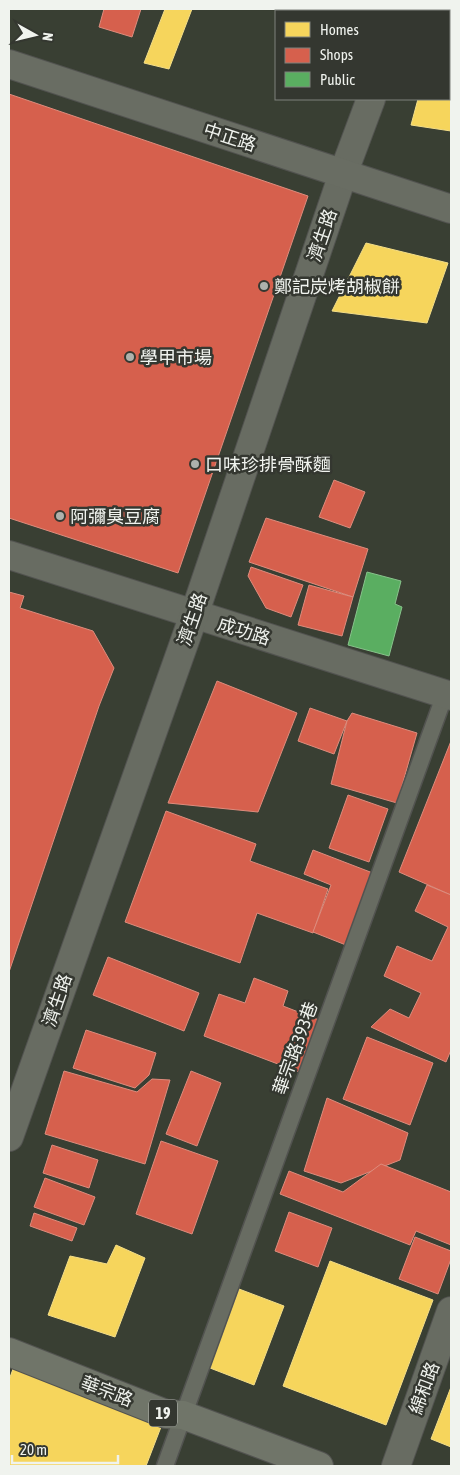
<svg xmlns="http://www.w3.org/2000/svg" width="460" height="1475" font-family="'Asap Condensed','Noto Sans TC',sans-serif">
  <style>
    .built { fill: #393f33; fill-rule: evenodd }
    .homes { fill: #f6d55c; stroke: #f4de88 }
    .shops { fill: #d6604d; stroke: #de8c7d }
    .public { fill: #5aae61; stroke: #87c38b }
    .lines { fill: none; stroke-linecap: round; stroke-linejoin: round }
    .service-casing { stroke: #525350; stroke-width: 19 }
    .minor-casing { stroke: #525350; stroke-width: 30 }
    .secondary-casing { stroke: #525350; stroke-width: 30 }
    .primary-casing { stroke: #525350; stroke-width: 30 }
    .service { stroke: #686c62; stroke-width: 16 }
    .minor { stroke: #686c62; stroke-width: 28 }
    .secondary { stroke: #696d63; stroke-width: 28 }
    .primary { stroke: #707569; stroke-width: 28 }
    .poi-dot { fill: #aeb1ac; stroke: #343730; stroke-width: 2 }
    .labels { text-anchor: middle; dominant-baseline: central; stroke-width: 5; stroke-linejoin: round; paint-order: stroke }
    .shield { fill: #343730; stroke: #b8bbb5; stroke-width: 1 }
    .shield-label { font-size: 16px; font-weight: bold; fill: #f0f3ee }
    .street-label { font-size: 18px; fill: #f0f3ee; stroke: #343730 }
    .poi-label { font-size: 18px; fill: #f0f3ee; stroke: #343730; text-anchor: start }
  </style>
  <rect width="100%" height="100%" fill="#343631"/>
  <!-- built -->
  <path class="built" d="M9 9H451V1466H9ZM276 11H449V99H276Z"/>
  <!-- homes -->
  <g class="homes">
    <polygon points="165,9 192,9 169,69 144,63"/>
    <polygon points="282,9 346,9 345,11 288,11"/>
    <polygon points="449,39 451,39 451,131 411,125 418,99 449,99"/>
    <polygon points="366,243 448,263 427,323 332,311"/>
    <polygon points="116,1245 145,1258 115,1337 48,1315 70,1256 107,1264"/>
    <polygon points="330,1261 433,1300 386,1425 283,1386"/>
    <polygon points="239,1289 284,1306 254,1385 210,1368"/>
    <polygon points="17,1358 166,1414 146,1466 9,1466 9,1380"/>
    <polygon points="451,1387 451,1447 431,1439"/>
  </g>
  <!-- shops -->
  <g class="shops">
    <polygon points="104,9 141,9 132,37 99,27"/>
    <polygon points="9,94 308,196 178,573 9,518"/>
    <polygon points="334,480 365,492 350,528 319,517"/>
    <polygon points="266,518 368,549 353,597 249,562"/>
    <polygon points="251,567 303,585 291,617 266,608 248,576"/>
    <polygon points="309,585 353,597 342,636 298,625"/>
    <polygon points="9,592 24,596 20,608 93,631 114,668 99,706 9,972"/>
    <polygon points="217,681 297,713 258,812 168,803"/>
    <polygon points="310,708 347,721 334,754 298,741"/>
    <polygon points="352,713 417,733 397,803 331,784 347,721"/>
    <polygon points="451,741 451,895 399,872"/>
    <polygon points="348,795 388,809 369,862 329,848"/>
    <polygon points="166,811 256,844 250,861 328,889 313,933 257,913 240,963 125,922"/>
    <polygon points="313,850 378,875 351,947 313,932 331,885 304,874"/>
    <polygon points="427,885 451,895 451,1050 446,1062 371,1027 390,1009 409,1018 421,993 384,976 397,946 432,961 448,927 415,911"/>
    <polygon points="108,957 199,993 184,1031 93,995"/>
    <polygon points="254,978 288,991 283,1006 319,1020 299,1072 204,1036 219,994 245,1003"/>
    <polygon points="86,1030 156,1053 149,1075 135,1088 73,1068"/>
    <polygon points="367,1037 433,1063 410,1125 343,1099"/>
    <polygon points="64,1071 137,1092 152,1079 170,1080 145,1164 45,1134"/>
    <polygon points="191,1071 221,1083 197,1146 166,1134"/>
    <polygon points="327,1098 408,1133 400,1160 341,1183 304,1171"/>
    <polygon points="161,1141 218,1161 192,1234 136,1214"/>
    <polygon points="52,1145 98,1160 89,1188 43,1173"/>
    <polygon points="381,1164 451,1192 451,1245 416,1231 410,1245 280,1194 289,1171 343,1192"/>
    <polygon points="45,1178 95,1197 84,1225 34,1207"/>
    <polygon points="289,1212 332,1228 318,1267 275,1251"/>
    <polygon points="34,1213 77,1228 72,1241 30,1226"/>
    <polygon points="415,1237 451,1251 451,1259 438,1294 399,1279"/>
  </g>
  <!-- public -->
  <polygon class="public" points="367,572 401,581 395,604 402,607 389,656 348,645"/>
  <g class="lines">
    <!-- service casing -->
    <g class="service-casing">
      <polyline id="service" points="165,1466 445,694"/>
    </g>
    <!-- minor casing -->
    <g class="minor-casing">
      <g id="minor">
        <polyline points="404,11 405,9"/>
        <polyline points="9,555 451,696"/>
        <polyline points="9,1137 194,615 343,174 371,99"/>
        <polyline points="396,1466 451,1311"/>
      </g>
    </g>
    <!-- secondary casing -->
    <g class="secondary-casing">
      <polyline id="secondary" points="9,64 451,209"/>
    </g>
    <!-- primary casing -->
    <g class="primary-casing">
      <polyline id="primary" points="9,1352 166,1414 183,1415 319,1466"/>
    </g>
    <!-- service -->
    <use href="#service" class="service"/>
    <!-- minor -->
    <use href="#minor" class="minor"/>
    <!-- secondary -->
    <use href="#secondary" class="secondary"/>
    <!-- primary -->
    <use href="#primary" class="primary"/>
  </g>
  <!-- markers -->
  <g class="poi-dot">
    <circle cx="264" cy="286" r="5"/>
    <circle cx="130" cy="357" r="5"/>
    <circle cx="195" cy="464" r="5"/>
    <circle cx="60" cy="516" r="5"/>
  </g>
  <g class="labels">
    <!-- shield labels -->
    <rect class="shield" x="149" y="1399.5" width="28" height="27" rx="4"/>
    <g class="shield-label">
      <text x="163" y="1413">19</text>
    </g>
    <!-- street labels -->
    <g class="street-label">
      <text transform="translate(230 137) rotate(18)">中正路</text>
      <text transform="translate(322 235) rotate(-71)">濟生路</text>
      <text transform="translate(192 619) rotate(-71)">濟生路</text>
      <text transform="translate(244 631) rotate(17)">成功路</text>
      <text transform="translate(57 1000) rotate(-71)">濟生路</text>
      <text transform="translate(295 1048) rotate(-70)">華宗路393巷</text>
      <text transform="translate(424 1388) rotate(-70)">綿和路</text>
      <text transform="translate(107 1391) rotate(21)">華宗路</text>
    </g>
    <!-- poi labels -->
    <g class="poi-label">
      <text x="274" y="286">鄭記炭烤胡椒餅</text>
      <text x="140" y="357">學甲市場</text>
      <text x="205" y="464">口味珍排骨酥麵</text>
      <text x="70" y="516">阿彌臭豆腐</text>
    </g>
  </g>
  <!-- border -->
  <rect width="460" height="1475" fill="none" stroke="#f0f3ee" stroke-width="20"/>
  <!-- legend -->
  <rect x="275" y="10" width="175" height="90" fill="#343730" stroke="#7f827c"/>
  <rect x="285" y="22" width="25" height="15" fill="#f6d55c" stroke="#7f827c"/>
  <text x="320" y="35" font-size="15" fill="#f0f3ee">Homes</text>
  <rect x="285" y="48" width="25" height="15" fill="#d6604d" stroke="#7f827c"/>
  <text x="320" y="60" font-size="15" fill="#f0f3ee">Shops</text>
  <rect x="285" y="72" width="25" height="15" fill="#5aae61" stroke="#7f827c"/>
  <text x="320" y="85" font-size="15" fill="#f0f3ee">Public</text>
  <!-- north arrow -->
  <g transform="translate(35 35) rotate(98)" stroke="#343730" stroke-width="4" paint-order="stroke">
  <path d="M0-4L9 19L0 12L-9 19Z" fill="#f0f3ee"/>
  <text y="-8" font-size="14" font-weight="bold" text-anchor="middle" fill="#f0f3ee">N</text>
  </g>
  <!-- scale -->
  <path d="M12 1455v8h106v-8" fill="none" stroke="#f0f3ee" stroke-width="2.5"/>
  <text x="20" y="1455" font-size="15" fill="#f0f3ee" stroke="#343730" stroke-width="4" paint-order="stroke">20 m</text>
</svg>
